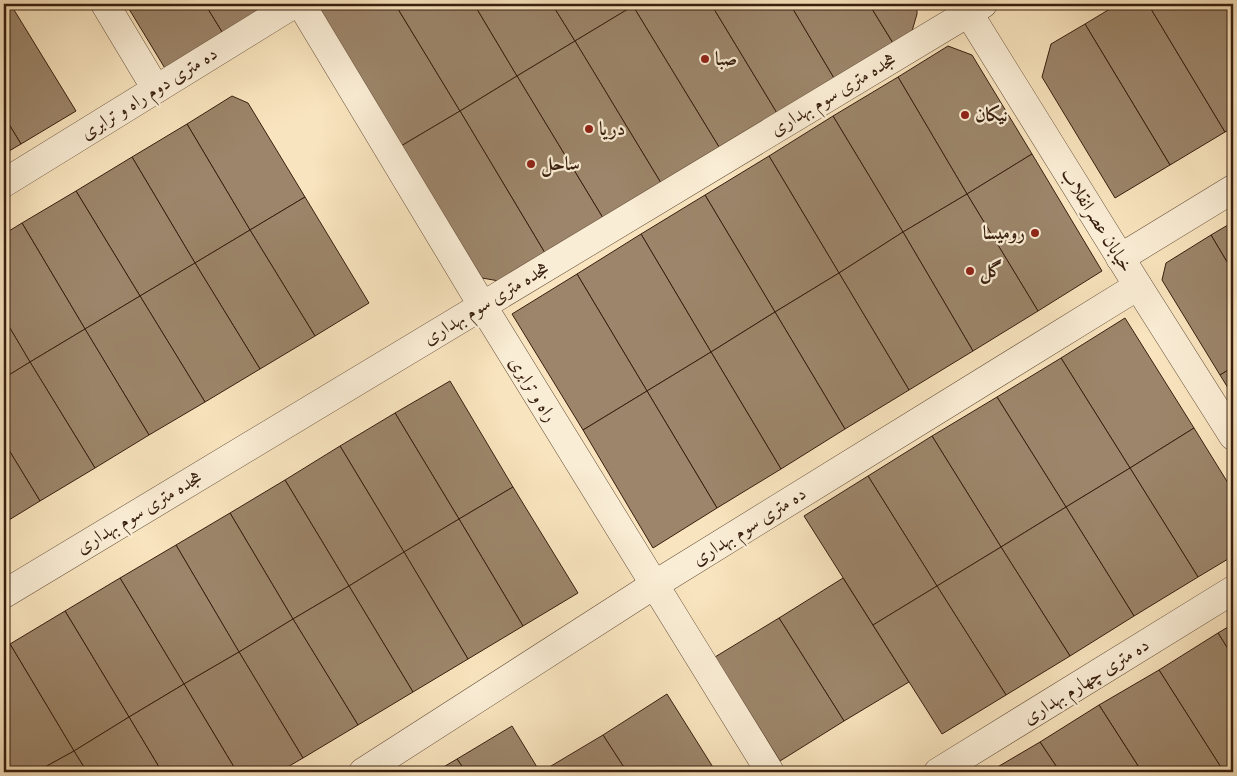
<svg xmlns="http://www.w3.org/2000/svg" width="1237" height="776" font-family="Alegreya,Amiri,serif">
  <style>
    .building { fill: #9c856a; stroke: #381f0f }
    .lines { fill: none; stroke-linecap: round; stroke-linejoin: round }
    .minor-casing { stroke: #68503b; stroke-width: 29 }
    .minor { stroke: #faedd5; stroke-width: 28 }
    .poi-dot { fill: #8f2418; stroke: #faedd5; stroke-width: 2 }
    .labels { text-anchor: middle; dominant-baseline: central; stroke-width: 4.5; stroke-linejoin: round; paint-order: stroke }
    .poi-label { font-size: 19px; font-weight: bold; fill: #381f0f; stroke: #faedd5; text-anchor: start }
    .street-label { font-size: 19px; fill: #381f0f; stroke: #faedd5 }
  </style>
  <rect width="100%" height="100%" fill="#f8e4be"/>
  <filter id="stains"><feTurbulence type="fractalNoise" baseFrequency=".004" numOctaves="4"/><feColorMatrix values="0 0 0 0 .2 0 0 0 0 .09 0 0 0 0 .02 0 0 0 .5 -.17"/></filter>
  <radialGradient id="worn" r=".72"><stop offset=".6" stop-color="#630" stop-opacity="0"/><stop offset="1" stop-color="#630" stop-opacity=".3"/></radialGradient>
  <!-- building -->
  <g class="building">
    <polygon points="4,4 11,4 11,5 4,9"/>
    <polygon points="126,4 205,4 224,35 166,70"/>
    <polygon points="205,4 275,4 224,35"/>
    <polygon points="322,4 395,4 460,111 401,146 320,12"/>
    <polygon points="395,4 474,4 517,76 460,111"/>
    <polygon points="474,4 552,4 575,41 517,76"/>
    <polygon points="552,4 632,4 633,6 575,41"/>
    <polygon points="637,4 711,4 777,113 719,147 633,6"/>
    <polygon points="711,4 790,4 834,78 777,113"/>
    <polygon points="790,4 869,4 893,43 834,78"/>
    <polygon points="869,4 917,4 917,14 912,31 893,43"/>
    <polygon points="1118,4 1148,4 1225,132 1170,165 1085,24"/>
    <polygon points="1148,4 1224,4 1233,20 1233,127 1225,132"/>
    <polygon points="1224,4 1233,4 1233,20"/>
    <polygon points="11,5 76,111 21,144 4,116 4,9"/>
    <polygon points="633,6 719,147 661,183 575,41"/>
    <polygon points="1085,24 1170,165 1115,198 1042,77 1051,44"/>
    <polygon points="575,41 661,183 603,218 517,76"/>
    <polygon points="948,46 972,55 1032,154 967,194 898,77"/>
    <polygon points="517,76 603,218 545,253 460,111"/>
    <polygon points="898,77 967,194 903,232 833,116"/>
    <polygon points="232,96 248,103 305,197 250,230 187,124"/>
    <polygon points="460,111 545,253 499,281 482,278 401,146"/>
    <polygon points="4,116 21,144 4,154"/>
    <polygon points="833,116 903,232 839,273 769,156"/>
    <polygon points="187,124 250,230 195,263 132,157"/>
    <polygon points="1032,154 1102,271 1038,311 967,194"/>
    <polygon points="769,156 839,273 775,312 705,195"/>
    <polygon points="132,157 195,263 140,296 76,191"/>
    <polygon points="76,191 140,296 85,329 22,223"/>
    <polygon points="967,194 1038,311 973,351 903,232"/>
    <polygon points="705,195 775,312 711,352 641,234"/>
    <polygon points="305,197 369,303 315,336 250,230"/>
    <polygon points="1233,222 1233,272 1211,235"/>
    <polygon points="22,223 85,329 30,362 4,318 4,234"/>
    <polygon points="250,230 315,336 260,369 195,263"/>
    <polygon points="903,232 973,351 909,390 839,273"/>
    <polygon points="641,234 711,352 647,391 577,274"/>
    <polygon points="1211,235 1233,272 1233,367 1220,375 1162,280 1166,263"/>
    <polygon points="195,263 260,369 205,402 140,296"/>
    <polygon points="839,273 909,390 845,429 775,312"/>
    <polygon points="577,274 647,391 583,430 512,314"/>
    <polygon points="140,296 205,402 149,435 85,329"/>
    <polygon points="775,312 845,429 781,469 711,352"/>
    <polygon points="4,318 30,362 4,378"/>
    <polygon points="1125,318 1194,428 1130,468 1061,358"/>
    <polygon points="85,329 149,435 95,468 30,362"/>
    <polygon points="711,352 781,469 717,508 647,391"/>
    <polygon points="1061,358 1130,468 1066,507 997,397"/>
    <polygon points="30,362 95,468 40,501 4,442 4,378"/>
    <polygon points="1233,367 1233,396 1220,375"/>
    <polygon points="450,381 513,487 459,519 395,413"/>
    <polygon points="647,391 717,508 653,548 583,430"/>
    <polygon points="997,397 1066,507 1001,547 932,436"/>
    <polygon points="395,413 459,519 404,552 340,446"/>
    <polygon points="1194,428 1233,491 1233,556 1198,577 1130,468"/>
    <polygon points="932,436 1001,547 937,586 868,476"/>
    <polygon points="4,442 40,501 4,523"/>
    <polygon points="340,446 404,552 349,586 285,480"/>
    <polygon points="1130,468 1198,577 1134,616 1066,507"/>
    <polygon points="868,476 937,586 873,625 804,516"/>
    <polygon points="285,480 349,586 293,619 230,513"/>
    <polygon points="513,487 578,593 523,626 459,519"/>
    <polygon points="1066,507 1134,616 1070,656 1001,547"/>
    <polygon points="230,513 293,619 239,652 176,545"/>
    <polygon points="459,519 523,626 468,659 404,552"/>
    <polygon points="176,545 239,652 184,684 120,578"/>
    <polygon points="1001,547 1070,656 1006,695 937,586"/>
    <polygon points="404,552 468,659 413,692 349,586"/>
    <polygon points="120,578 184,684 129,717 65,611"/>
    <polygon points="843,578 909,682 844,721 779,618"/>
    <polygon points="349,586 413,692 358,725 293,619"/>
    <polygon points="937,586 1006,695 942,734 873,625"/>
    <polygon points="65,611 129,717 74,751 10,644"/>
    <polygon points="779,618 844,721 780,761 715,657"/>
    <polygon points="293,619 358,725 303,758 239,652"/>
    <polygon points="1233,624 1233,657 1218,633"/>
    <polygon points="1218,633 1233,657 1233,772 1224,772 1159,670"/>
    <polygon points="10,644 74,751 36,772 13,772 4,757 4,648"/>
    <polygon points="239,652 303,758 279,772 237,772 184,684"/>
    <polygon points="1159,670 1224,772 1142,772 1099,705"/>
    <polygon points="184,684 237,772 162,772 129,717"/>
    <polygon points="667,694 716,772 627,772 603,735"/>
    <polygon points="1099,705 1142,772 1060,772 1040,742"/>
    <polygon points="129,717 162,772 87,772 74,751"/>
    <polygon points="512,726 540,772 466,772 457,759"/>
    <polygon points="603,735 627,772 541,772"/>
    <polygon points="1040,742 1060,772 989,772"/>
    <polygon points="74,751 87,772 36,772"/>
    <polygon points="4,757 13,772 4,772"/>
    <polygon points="457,759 466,772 435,772"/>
  </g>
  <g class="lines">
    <!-- minor casing -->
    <g class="minor-casing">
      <g id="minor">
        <polyline points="105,4 156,89"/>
        <polyline points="301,4 482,305 770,772"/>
        <polyline points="963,4 1138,286 1233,436"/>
        <polyline points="4,183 294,4"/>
        <polyline points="1120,258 1233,189"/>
        <polyline points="4,594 983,4"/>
        <polyline points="363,772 654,585 1138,286"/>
        <polyline points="938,772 1233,590"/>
      </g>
    </g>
    <!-- minor -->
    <use href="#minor" class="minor"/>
  </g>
  <!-- markers -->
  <g class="poi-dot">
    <circle cx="705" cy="59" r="5"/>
    <circle cx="965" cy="115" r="5"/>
    <circle cx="589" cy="129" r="5"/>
    <circle cx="531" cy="164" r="5"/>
    <circle cx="1035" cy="233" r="5"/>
    <circle cx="970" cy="271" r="5"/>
  </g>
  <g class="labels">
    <!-- poi labels -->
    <g class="poi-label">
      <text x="715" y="59">صبا</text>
      <text x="975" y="115">نیکان</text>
      <text x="599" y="129">دریا</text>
      <text x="541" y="164">ساحل</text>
      <text x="1025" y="233" text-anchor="end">رومیسا</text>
      <text x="980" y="271">گل</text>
    </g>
    <!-- street labels -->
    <g class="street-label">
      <text transform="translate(149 93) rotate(-32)">ده متری دوم راه و ترابری</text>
      <text transform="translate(833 94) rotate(-31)">هجده متری سوم بهداری</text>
      <text transform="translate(1097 220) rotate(58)">خیابان عصرانقلاب</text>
      <text transform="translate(486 303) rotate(-31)">هجده متری سوم بهداری</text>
      <text transform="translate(533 389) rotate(58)">راه و ترابری</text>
      <text transform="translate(139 512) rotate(-31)">هجده متری سوم بهداری</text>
      <text transform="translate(749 526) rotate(-32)">ده متری سوم بهداری</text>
      <text transform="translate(1086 681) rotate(-32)">ده متری چهارم بهداری</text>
    </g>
  </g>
  <!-- margin -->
  <rect width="1237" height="776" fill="none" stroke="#f8e4be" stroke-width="20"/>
  <rect x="5" y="5" width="1227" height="766" fill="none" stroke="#381f0f" stroke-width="2.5"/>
  <rect x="10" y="10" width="1217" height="756" fill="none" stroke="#381f0f"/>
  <rect width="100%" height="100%" filter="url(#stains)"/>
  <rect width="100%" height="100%" fill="url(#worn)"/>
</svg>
